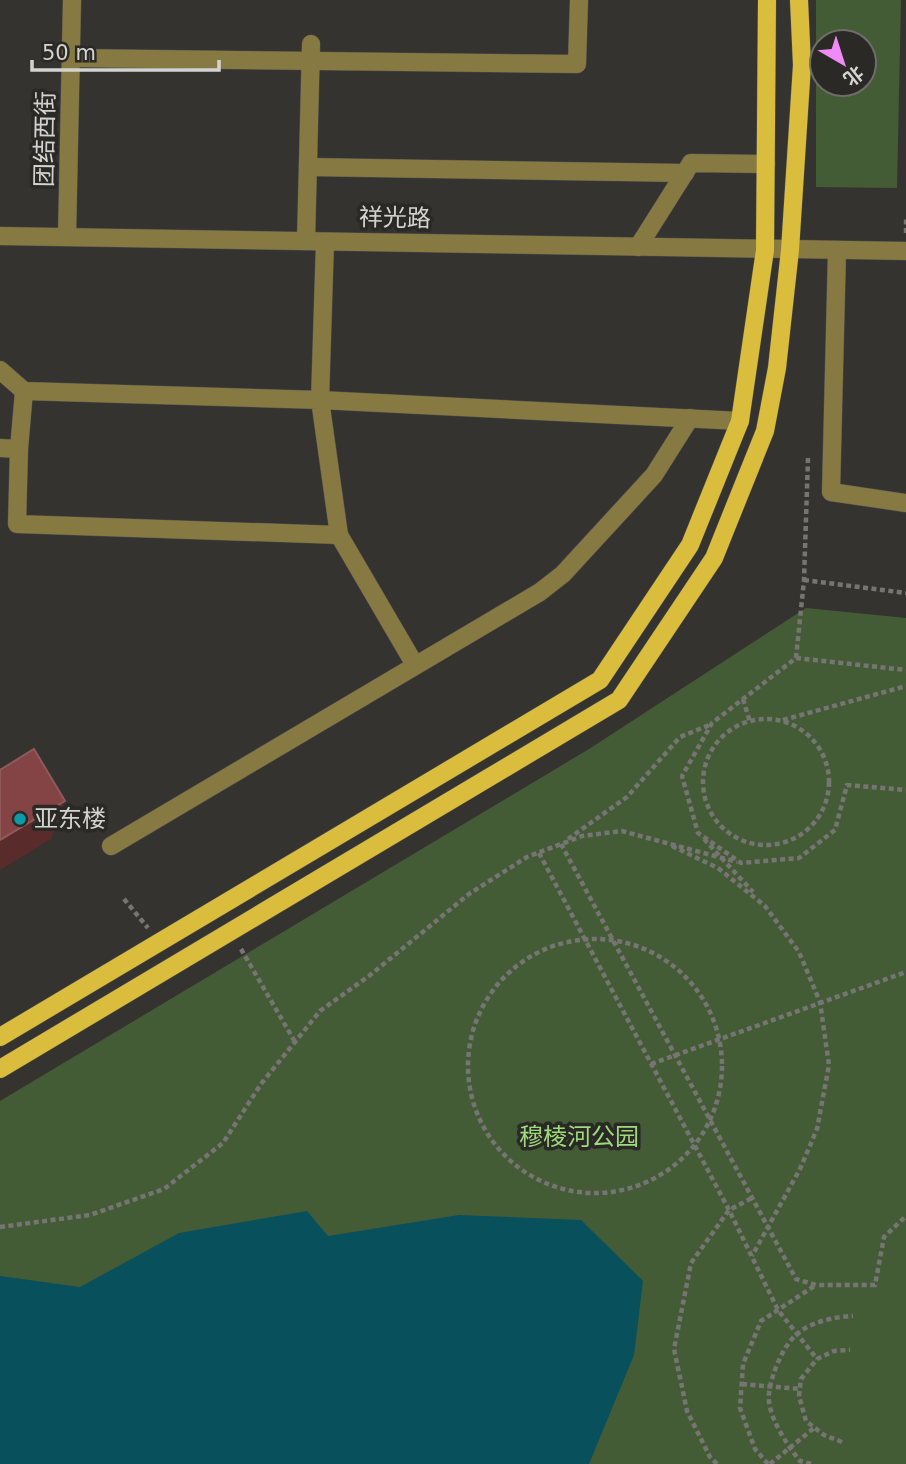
<svg xmlns="http://www.w3.org/2000/svg" width="906" height="1464" font-family="'DejaVu Sans','Noto Sans SC',sans-serif">
  <style>
    .green { fill: #445c36; fill-rule: evenodd }
    .water { fill: #08505c }
    .lines { fill: none; stroke-linecap: round; stroke-linejoin: round }
    .minor-casing { stroke: #51504d; stroke-width: 19 }
    .major-casing { stroke: #51504d; stroke-width: 19 }
    .path { stroke: #767573; stroke-width: 4.5; stroke-dasharray: 5 3.5; stroke-linecap: butt }
    .minor { stroke: #877942; stroke-width: 18 }
    .major { stroke: #dabd3c; stroke-width: 18 }
    .shaded-wall { fill: #5a2b2b }
    .building { fill: #844344; stroke: #90595a; stroke-width: 2 }
    .culture-dot { fill: #0f9aa8; stroke: #2a2926; stroke-width: 2.5 }
    .labels { text-anchor: middle; dominant-baseline: central; stroke-width: 7; stroke-linejoin: round; paint-order: stroke }
    .street-label { font-size: 24px; fill: #d3d3d1; stroke: #2a2926 }
    .poi-label { font-size: 24px; fill: #d3d3d1; stroke: #2a2926; text-anchor: start }
    .park-label { font-size: 24px; fill: #9dda7b; stroke: #2a2926 }
  </style>
  <rect width="100%" height="100%" fill="#343330"/>
  <!-- green -->
  <g class="green">
    <path d="M816 0H901L897 188 816 187ZM822 42H864V84H822Z"/>
    <polygon points="806,608 906,618 906,1464 0,1464 0,1101 589,749"/>
  </g>
  <!-- water -->
  <polygon class="water" points="307,1211 328,1236 459,1215 581,1220 643,1281 634,1355 589,1464 0,1464 0,1276 80,1287 179,1233"/>
  <g class="lines">
    <!-- minor casing -->
    <g class="minor-casing">
      <g id="minor">
        <polyline points="71,58 577,64 579,0"/>
        <polyline points="308,167 685,173"/>
        <polyline points="0,236 906,251"/>
        <polyline points="67,237 72,0"/>
        <polyline points="306,241 311,44"/>
        <polyline points="325,242 320,400 740,421"/>
        <polyline points="638,247 691,163 766,164"/>
        <polyline points="837,251 831,492 906,503"/>
        <polyline points="0,370 24,391 320,400 339,535 415,665"/>
        <polyline points="0,448 19,449 24,391"/>
        <polyline points="19,449 17,524 339,535"/>
        <polyline points="111,846 540,592 563,574 654,475 690,418"/>
      </g>
    </g>
    <!-- major casing -->
    <g class="major-casing">
      <g id="major">
        <polyline points="0,1037 600,680 690,545 740,421 765,250 767,0"/>
        <polyline points="0,1069 619,700 714,558 765,431 777,368 790,250 802,65 799,0"/>
      </g>
    </g>
    <!-- path -->
    <g class="path">
      <polyline points="906,233 906,217"/>
      <polyline points="808,458 804,580 796,658 712,723 682,776 698,833 741,863 799,858 835,830 847,785 906,790"/>
      <polyline points="804,580 906,593"/>
      <polyline points="796,658 906,670"/>
      <polyline points="743,699 750,722"/>
      <circle cx="766" cy="782" r="63"/>
      <polyline points="783,720 906,686"/>
      <polyline points="568,839 627,797 680,737 712,724"/>
      <polyline points="704,839 753,892"/>
      <polyline points="561,844 796,1279 816,1285 875,1285 884,1237 906,1216"/>
      <polyline points="672,846 718,868 765,906 799,952 820,1002 829,1065 817,1129 800,1169 752,1256"/>
      <polyline points="539,853 729,1210 778,1310 817,1359"/>
      <polyline points="124,899 148,928"/>
      <circle cx="595" cy="1066" r="127"/>
      <polyline points="241,949 295,1042"/>
      <polyline points="651,1064 906,972"/>
      <polyline points="0,1227 90,1215 164,1189 223,1143 261,1084 320,1011 369,976 469,894 527,857 582,836 622,831 737,862"/>
      <polyline points="742,1384 800,1389"/>
      <polyline points="842,1442 824,1435 806,1421 799,1396 801,1379 817,1359 834,1351 850,1350"/>
      <polyline points="717,1464 710,1457 687,1411 674,1349 691,1263 729,1210 752,1198"/>
      <polyline points="768,1464 755,1449 740,1408 743,1364 761,1321 816,1285"/>
      <polyline points="770,1464 814,1428"/>
      <path d="M811 1464 800 1461C787 1445 766 1414 769 1393 771 1376 783 1345 797 1334 812 1321 835 1317 853 1316"/>
    </g>
    <!-- minor -->
    <use href="#minor" class="minor"/>
    <!-- major -->
    <use href="#major" class="major"/>
  </g>
  <!-- shaded-wall -->
  <polygon class="shaded-wall" points="65,801 51,839 0,870 0,840"/>
  <!-- building -->
  <polygon class="building" points="34,749 65,801 0,840 0,770"/>
  <!-- markers -->
  <circle class="culture-dot" cx="20" cy="819" r="7"/>
  <g class="labels">
    <!-- street labels -->
    <g class="street-label">
      <text transform="translate(45 139) rotate(-89)">团结西街</text>
      <text transform="translate(395 218) rotate(1)">祥光路</text>
    </g>
    <!-- poi labels -->
    <g class="poi-label">
      <text x="34" y="819">亚东楼</text>
    </g>
    <!-- park labels -->
    <g class="park-label">
      <text x="579" y="1137">穆棱河公园</text>
    </g>
  </g>
  <!-- north arrow -->
  <g transform="translate(843 63) rotate(141)"><circle r="33" fill="#2a2926" stroke="#6e6d6a" stroke-width="2"/>
  <path d="M0-5L12 26L0 18L-12 26Z" fill="#ef8bf7"/>
  <text y="-10" font-size="19" font-weight="bold" text-anchor="middle" fill="#d3d3d1">北</text>
  </g>
  <!-- scale -->
  <path d="M32 60v10h187v-10" fill="none" stroke="#d3d3d1" stroke-width="3.5"/>
  <text x="42" y="60" font-size="21" fill="#d3d3d1" stroke="#2a2926" stroke-width="5" paint-order="stroke">50 m</text>
</svg>
